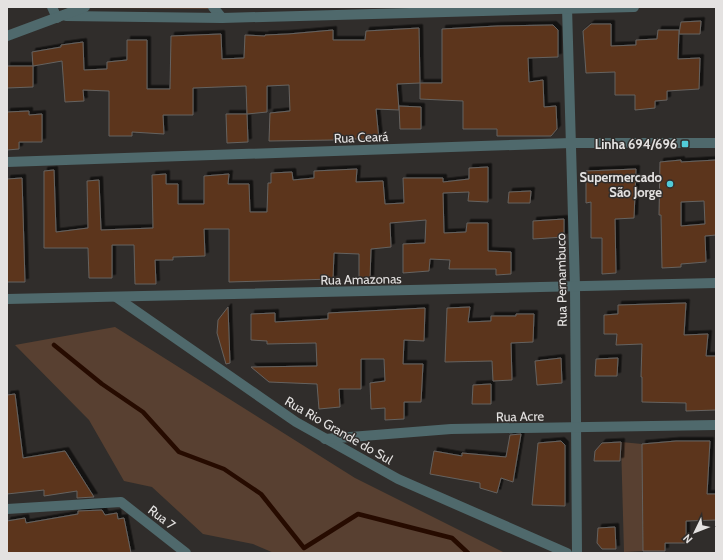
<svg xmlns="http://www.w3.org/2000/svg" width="723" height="560" font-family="Cabin,sans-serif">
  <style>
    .green { fill: #584031 }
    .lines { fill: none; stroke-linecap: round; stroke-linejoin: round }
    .stream { stroke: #260b00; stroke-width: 4.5 }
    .building { fill: #5c361b; stroke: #656260; fill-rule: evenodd; filter: url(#shadow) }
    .minor { stroke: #4f696c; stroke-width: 10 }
    .poi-dot { fill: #52cbd8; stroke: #302d2b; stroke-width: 1.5 }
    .labels { text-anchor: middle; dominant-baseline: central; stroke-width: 3; stroke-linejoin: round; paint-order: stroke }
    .street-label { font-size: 13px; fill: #e4e2e1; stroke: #302d2b }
    .poi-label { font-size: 13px; font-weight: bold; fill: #e4e2e1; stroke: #302d2b; text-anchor: end }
  </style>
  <defs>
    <filter id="shadow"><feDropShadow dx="3.5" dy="-3.5" stdDeviation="0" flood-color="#0009"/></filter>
  </defs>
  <rect width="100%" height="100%" fill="#302d2b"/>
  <!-- green -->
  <g class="green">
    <polygon points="96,7 209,7 211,9 93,8"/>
    <polygon points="115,327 355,478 505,553 274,553 253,544 203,534 152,487 124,481 89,420 15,345"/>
    <polygon points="621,442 642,444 643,551 624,552"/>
  </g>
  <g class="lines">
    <!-- stream -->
    <polyline class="stream" points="54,345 102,384 143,412 179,452 224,469 261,494 304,548 358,514 452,538 468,553"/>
  </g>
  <!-- building -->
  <g class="building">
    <polygon points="701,21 700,34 679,34 681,22"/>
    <polygon points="591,24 611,24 611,46 636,45 636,40 657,39 658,30 679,30 678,59 700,58 699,89 667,91 667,100 655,101 655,108 635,110 635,95 615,95 615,72 586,73 583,31"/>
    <polygon points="553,25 558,30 558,57 528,58 529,82 543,80 544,107 556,106 557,129 551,136 497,136 497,129 463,129 463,101 420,99 420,83 442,83 442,29 497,26"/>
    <polygon points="419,28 420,83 397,84 399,110 376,109 379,140 334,138 334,140 269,141 270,113 290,111 289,85 267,86 267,112 247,114 246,86 193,88 193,115 163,115 164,134 132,132 132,136 109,136 109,91 83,90 84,101 65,102 62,61 33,66 32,52 61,47 61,45 83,42 84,70 107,69 107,62 127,60 127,40 147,40 147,89 170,89 171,36 221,34 222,59 244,58 245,35 265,36 265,35 288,34 333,30 333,40 365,40 366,31"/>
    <polygon points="7,66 33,66 33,87 7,88"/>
    <polygon points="399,106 421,107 421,129 400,129"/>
    <polygon points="29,111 29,115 42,114 42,142 19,142 19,149 7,150 7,112"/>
    <polygon points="226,114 247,114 248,142 227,143"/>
    <path d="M681 160V162L716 160V235L705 236 706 262 681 264V267L662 268 661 215H659L660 162ZM704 201 705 224 681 226V202Z"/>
    <polygon points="488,167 488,202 468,201 469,192 443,193 444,233 466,232 467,223 488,223 488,251 511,252 511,274 496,275 496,269 449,269 450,260 430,259 429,271 403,273 403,244 425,243 426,220 390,223 391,247 371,249 370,279 359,279 359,254 334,253 333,279 229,282 229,229 204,229 205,256 173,257 173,260 155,260 156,284 135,284 134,245 112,245 112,278 89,278 88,248 44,248 44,171 54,170 56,232 88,228 87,181 99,180 101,230 153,228 152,175 166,174 166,184 178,184 178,204 204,204 204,176 229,174 228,184 249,184 250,212 267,212 268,183 271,183 271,173 292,172 293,180 314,178 314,171 357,169 356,182 383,181 385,204 404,203 403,178 443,178 443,182 469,179 469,168"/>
    <polygon points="636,169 634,218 615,219 616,273 602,274 602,238 591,238 591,202 586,203 586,171"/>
    <polygon points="22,178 25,282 7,282 7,179"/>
    <polygon points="531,191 530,203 508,203 509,192"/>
    <polygon points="564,219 564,237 533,239 533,221"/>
    <polygon points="686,303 684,335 708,334 706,356 716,356 716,410 686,411 686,403 642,402 642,377 641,377 642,344 616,345 617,334 604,334 604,315 618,314 618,305"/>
    <polygon points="228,307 230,363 226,364 217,333 218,320"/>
    <polygon points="470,307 468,322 491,321 491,316 516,316 516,314 534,314 533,342 511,343 512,380 493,381 492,361 445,362 447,308"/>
    <polygon points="425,308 424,341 404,340 403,364 423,364 421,402 404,402 404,419 385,420 385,408 371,409 370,383 385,381 384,359 361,359 361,389 339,389 340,407 319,409 317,384 269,382 251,367 317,366 316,343 267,344 267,341 251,340 251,314 275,313 275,322 328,319 328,313"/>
    <polygon points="561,358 562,383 537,385 535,361"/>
    <polygon points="618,358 617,376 595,376 596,359"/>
    <polygon points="491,384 491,404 472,404 473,385"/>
    <polygon points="15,394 23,458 65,451 94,497 77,498 77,491 44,496 44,490 7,494 7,395"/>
    <polygon points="521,434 513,482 501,478 497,493 480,488 480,483 430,474 434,451 462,456 462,453 506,457 510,435"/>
    <polygon points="561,441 565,445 565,506 532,505 538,443"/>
    <polygon points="676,441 710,441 707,494 716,494 716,520 686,521 686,543 665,543 665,551 643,551 642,444"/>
    <polygon points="621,442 620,461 594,461 595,451 602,443"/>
    <polygon points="102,510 105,515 117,513 118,519 124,518 131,553 7,553 7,521 25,518 26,523 78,514 78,511"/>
    <polygon points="615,527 616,549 602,549 597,543 598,528"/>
  </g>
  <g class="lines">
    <!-- minor -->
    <g class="minor">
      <polyline points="52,7 57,18"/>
      <polyline points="213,7 222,18"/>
      <polyline points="567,7 575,287 577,553"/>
      <polyline points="66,16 222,18 634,7"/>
      <polyline points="7,36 85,7"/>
      <polyline points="7,162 571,143 716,143"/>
      <polyline points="116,297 296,422 398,479 567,553"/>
      <polyline points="7,299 716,283"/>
      <polyline points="325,439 451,429 716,425"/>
      <polyline points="7,509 121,502 186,553"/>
    </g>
  </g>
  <!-- markers -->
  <g class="poi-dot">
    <rect x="681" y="140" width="8" height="8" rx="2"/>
    <circle cx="670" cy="184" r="4"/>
  </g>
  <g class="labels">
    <!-- street labels -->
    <g class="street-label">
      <text transform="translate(361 137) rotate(-2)">Rua Ceará</text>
      <text transform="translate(361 279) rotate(-1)">Rua Amazonas</text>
      <text transform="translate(561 280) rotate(-91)">Rua Pernambuco</text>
      <text transform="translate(520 416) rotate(-1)">Rua Acre</text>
      <text transform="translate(339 430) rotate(30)">Rua Rio Grande do Sul</text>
      <text transform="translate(162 517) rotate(38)">Rua 7</text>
    </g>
    <!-- poi labels -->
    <g class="poi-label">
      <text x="677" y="144">Linha 694/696</text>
      <text x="662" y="177">Supermercado<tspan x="662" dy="15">São Jorge</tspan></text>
    </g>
  </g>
  <!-- border -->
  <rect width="723" height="560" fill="none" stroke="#e4e2e1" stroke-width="16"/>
  <!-- north arrow -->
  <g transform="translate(695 532) rotate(227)" stroke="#302d2b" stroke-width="3" paint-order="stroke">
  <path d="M0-3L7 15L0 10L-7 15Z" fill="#e4e2e1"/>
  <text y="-6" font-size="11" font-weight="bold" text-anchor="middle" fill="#e4e2e1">N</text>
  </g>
</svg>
